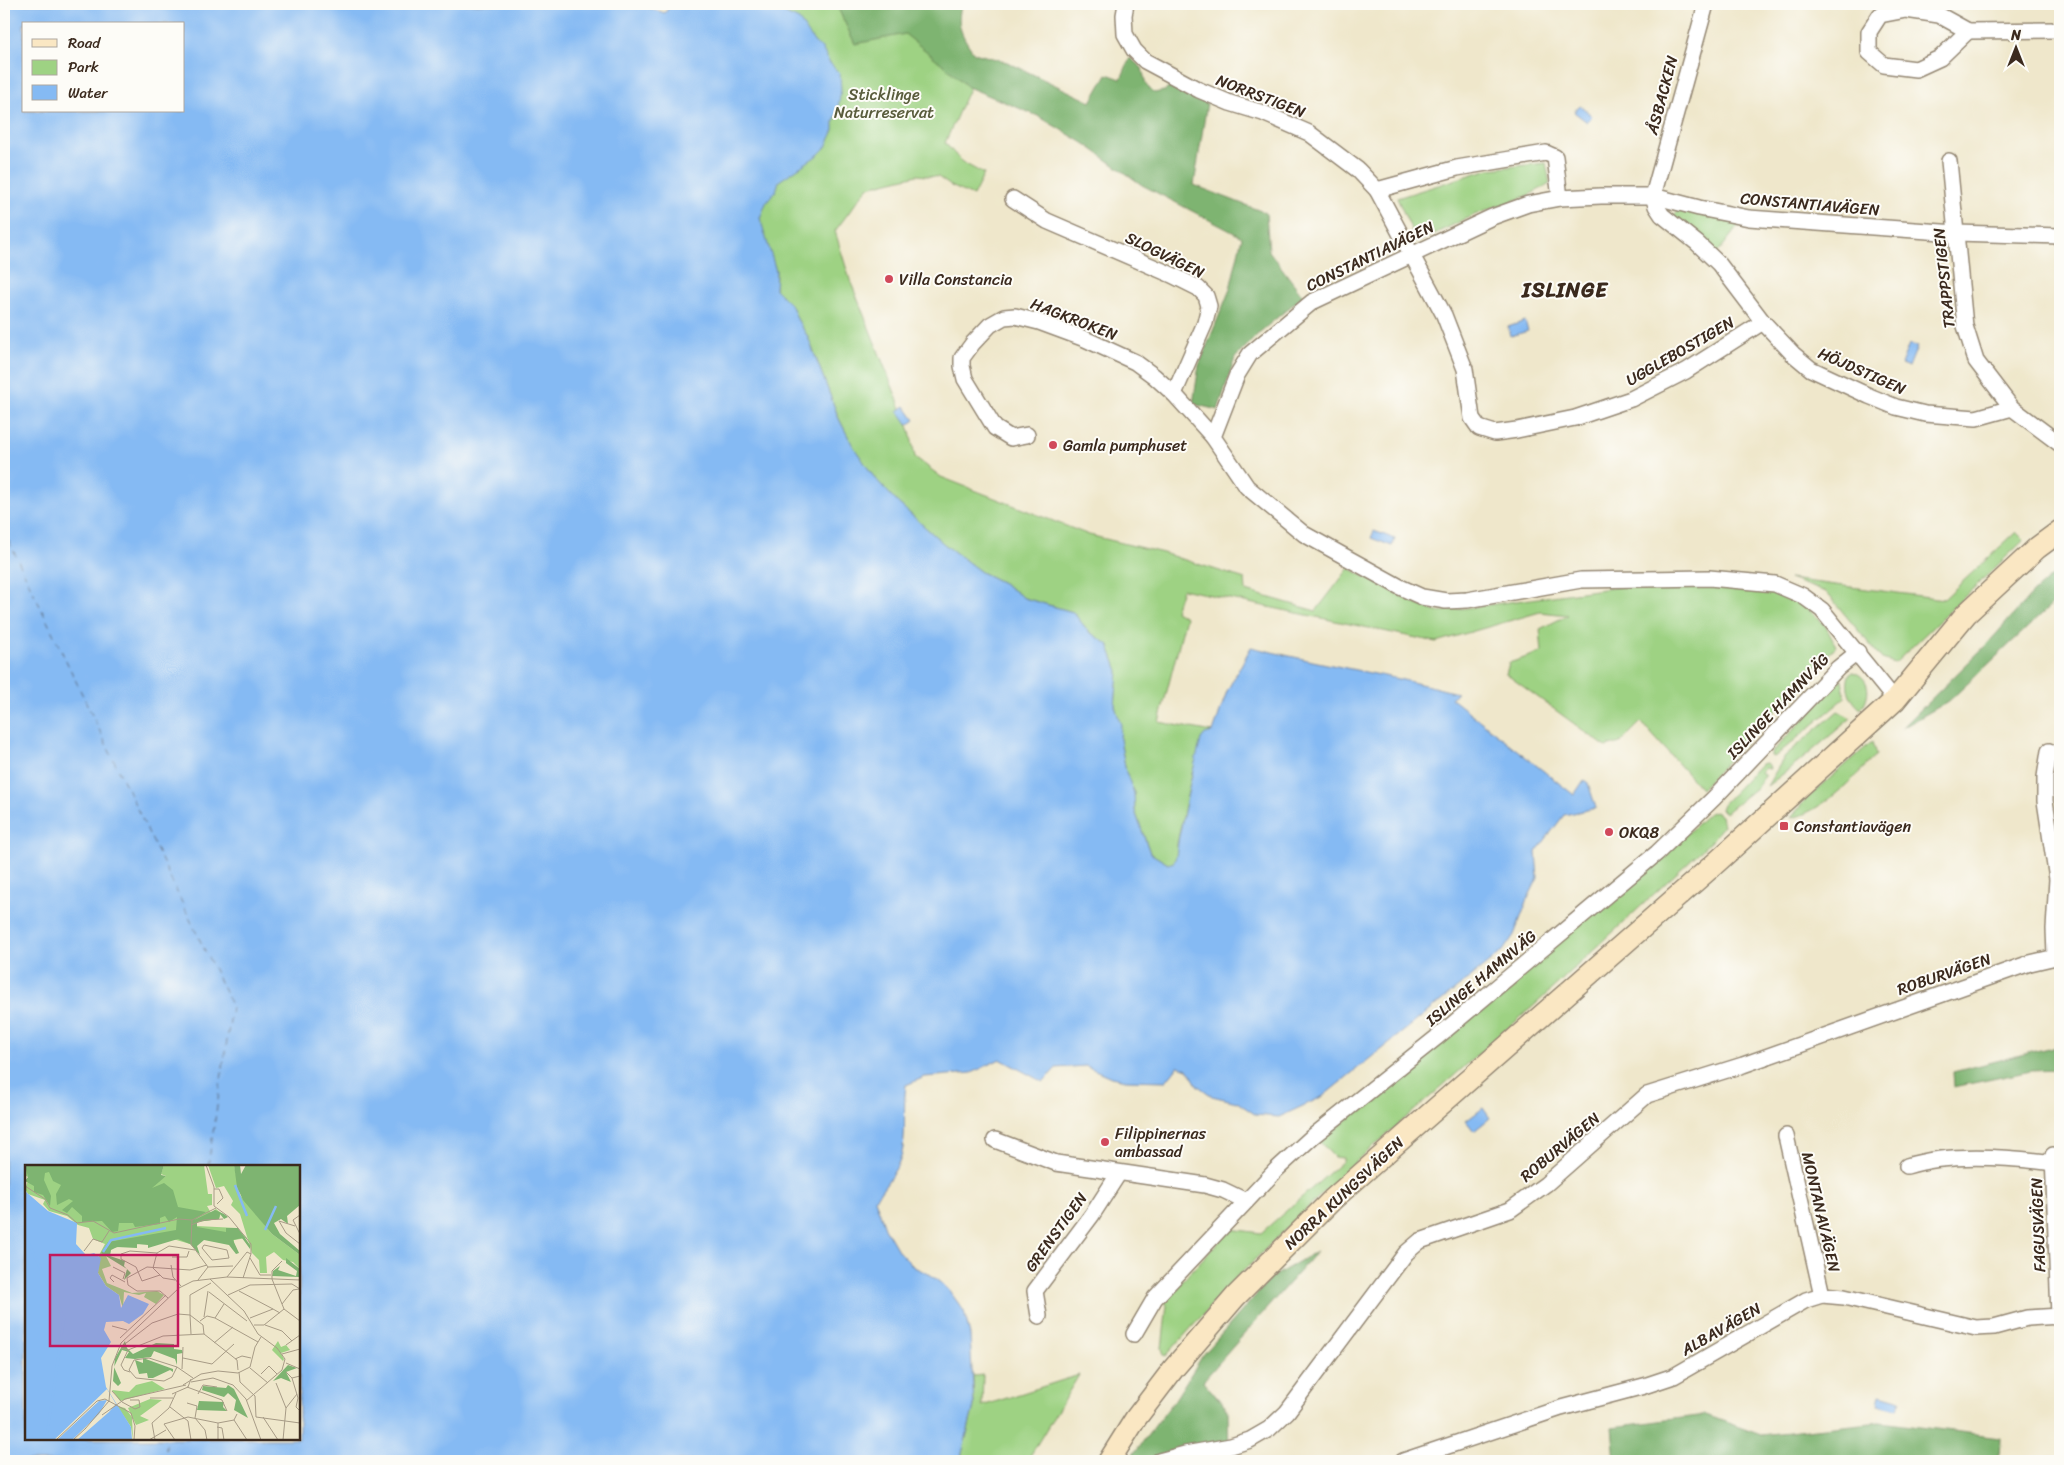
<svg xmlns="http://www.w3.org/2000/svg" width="2064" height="1465" font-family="Sriracha,sans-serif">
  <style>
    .green { fill: #9ed283; stroke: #6c7e50 }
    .forest { fill: #7eb471; stroke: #5c6f48 }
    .water { fill: #85baf3; stroke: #607288; fill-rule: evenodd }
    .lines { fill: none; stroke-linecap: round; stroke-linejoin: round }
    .ferry { stroke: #555c69; stroke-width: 1; stroke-dasharray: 6 5; stroke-linecap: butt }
    .street-casing { stroke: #958874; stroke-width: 18 }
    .secondary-casing { stroke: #958874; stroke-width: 24 }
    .street { stroke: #fff; stroke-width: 15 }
    .secondary { stroke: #fae7c3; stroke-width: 21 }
    .poi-dot { fill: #d1495b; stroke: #fdfcf7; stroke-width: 2 }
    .labels { text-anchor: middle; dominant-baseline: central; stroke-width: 4; stroke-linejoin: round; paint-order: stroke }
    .park-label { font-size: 16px; fill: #595c3c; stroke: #fdfcf7 }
    .street-label { font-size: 16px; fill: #3b2a1e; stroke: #fdfcf7 }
    .poi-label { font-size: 16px; fill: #3b2a1e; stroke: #fdfcf7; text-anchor: start }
    .district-label { font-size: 21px; font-weight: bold; letter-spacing: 1px; fill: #3b2a1e; stroke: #fdfcf7 }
    .inset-river { fill: none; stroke: #85baf3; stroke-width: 2.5 }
    .inset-road { fill: none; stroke: #a79b86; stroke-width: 1 }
    .view { fill: #c2185b; fill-opacity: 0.15; stroke: #c2185b; stroke-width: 2.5 }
    .inset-edge { fill: none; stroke: #3b2a1e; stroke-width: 2.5 }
  </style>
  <rect width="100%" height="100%" fill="#fdfcf7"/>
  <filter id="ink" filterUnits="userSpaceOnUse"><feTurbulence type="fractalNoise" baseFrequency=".02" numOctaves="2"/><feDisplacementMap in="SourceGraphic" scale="10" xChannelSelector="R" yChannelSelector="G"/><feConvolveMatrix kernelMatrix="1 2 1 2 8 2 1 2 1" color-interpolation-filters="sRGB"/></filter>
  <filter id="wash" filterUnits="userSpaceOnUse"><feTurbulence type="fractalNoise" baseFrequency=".0096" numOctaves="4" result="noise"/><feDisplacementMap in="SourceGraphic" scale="20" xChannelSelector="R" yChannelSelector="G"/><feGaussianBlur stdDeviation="1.12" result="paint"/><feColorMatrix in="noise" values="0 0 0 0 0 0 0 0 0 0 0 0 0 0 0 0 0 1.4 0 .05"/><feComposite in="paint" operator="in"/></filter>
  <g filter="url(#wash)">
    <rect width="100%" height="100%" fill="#efe7cb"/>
    <!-- green -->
    <g class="green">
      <polygon points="783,4 912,4 970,86 945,143 962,162 984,174 973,196 951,186 938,177 917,175 868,187 835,231 850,280 910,431 915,457 941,477 1089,535 1163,553 1245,579 1246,591 1316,611 1349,568 1416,604 1437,612 1632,585 1727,582 1772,589 1804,605 1825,625 1836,646 1701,789 1641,722 1620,743 1606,747 1506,674 1509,663 1542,652 1540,629 1568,615 1540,612 1436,642 1182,589 1175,611 1186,617 1159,722 1213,732 1192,773 1177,844 1177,857 1174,863 1168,864 1150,853 1135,811 1134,793 1126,772 1120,739 1120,725 1115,706 1118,671 1108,644 1089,632 1073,612 1024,598 1003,583 981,572 944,544 898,503 874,478 853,446 839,419 808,337 797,319 792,306 775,289 776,271 761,228 760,216 782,21"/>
      <polygon points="1546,163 1550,184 1527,196 1474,215 1417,242 1397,198 1489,169"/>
      <polygon points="1680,209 1740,224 1716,255 1673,216"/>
      <polygon points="2016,532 2024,540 1895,663 1882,659 1826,592 1789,579 1944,599"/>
      <path d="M1853 672C1871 678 1871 695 1861 709 1850 701 1844 686 1850 673Z"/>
      <polygon points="1842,679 1845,698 1778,754 1774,757 1771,756 1771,753"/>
      <polygon points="1838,711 1851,718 1799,762 1767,786 1785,756"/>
      <path d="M1872 742 1876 755C1855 777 1822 812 1791 818L1806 799Z"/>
      <polygon points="1766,763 1769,765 1770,769 1764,768 1761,773 1765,776 1757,787 1725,813 1721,809 1723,804 1761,764"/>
      <polygon points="1715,811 1721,816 1723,826 1711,841 1538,1002 1342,1174 1234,1280 1166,1356 1164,1355 1162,1348 1167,1305 1164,1301 1230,1229 1261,1233 1343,1161 1343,1158 1334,1157 1320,1142 1681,839 1709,813"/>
      <polygon points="983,1375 982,1406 1079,1375 1027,1461 957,1461 961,1457 974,1406 973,1376"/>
    </g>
    <!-- forest -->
    <g class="forest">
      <path d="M836 4H962C955 25 962 36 974 53L1007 62 1091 102 1107 74 1121 79 1130 58 1142 68 1146 85 1154 93 1164 91 1172 86 1207 103 1194 185 1266 213 1269 251 1303 296 1260 332 1235 358 1218 410 1193 404 1199 365 1230 289 1242 237 1142 185 1085 144 1038 116 968 87 946 67 905 34 855 44Z"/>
      <polygon points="2060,569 2060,587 2058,589 2059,598 1949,701 1902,728 1988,643 2033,593"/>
      <polygon points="2060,1045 2060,1070 2031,1071 1954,1087 1953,1072"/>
      <polygon points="1317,1251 1203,1381 1228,1410 1229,1461 1128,1461 1174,1401 1203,1355 1271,1278"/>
      <polygon points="1706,1415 1761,1435 1880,1422 2000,1437 1999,1461 1615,1461 1612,1427"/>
    </g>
    <!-- water -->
    <g class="water">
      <path d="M4 4H637L665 13 671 4H764L799 20 815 43 822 48 829 62 840 74 841 90 837 114 834 122V130L826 147 818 155 779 181 776 191 766 203 760 218 776 271 775 289 792 306 797 319 808 337 839 419 853 446 874 477 898 503 944 544 981 572 1003 583 1024 598 1073 612 1089 632 1108 644 1118 671 1115 706 1121 725 1120 739 1126 772 1134 793 1135 811 1150 853 1168 864 1174 862C1178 853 1177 842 1180 832 1186 800 1193 769 1201 739L1205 734 1213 732 1227 691 1251 647C1319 664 1389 675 1457 693L1451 698 1574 795 1584 780 1588 783 1596 808 1564 815 1536 852 1538 878 1529 896 1514 935 1503 951 1322 1097 1279 1117 1256 1115 1237 1102 1212 1096 1197 1085 1188 1069 1178 1066 1166 1081 1126 1080 1111 1077 1086 1066 1056 1068 1043 1082 1000 1059 972 1073 925 1077 906 1085C903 1106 906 1127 903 1148 900 1168 886 1183 875 1199L885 1228 899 1252 914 1267 931 1275 948 1289 964 1311 970 1335 974 1406 961 1457 957 1461H4ZM24 24H184V111H24ZM299 1166V1439H26V1166Z"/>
      <polygon points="1580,105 1592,116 1587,122 1574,112"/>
      <polygon points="1525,321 1528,331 1511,336 1508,327"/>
      <polygon points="1909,344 1917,347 1909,367 1901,364"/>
      <polygon points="905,406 915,420 908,425 898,411"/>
      <polygon points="1374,531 1395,539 1392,546 1371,538"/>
      <polygon points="1483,1108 1490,1118 1474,1131 1466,1121"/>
      <polygon points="1880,1394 1901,1400 1898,1409 1878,1404"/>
    </g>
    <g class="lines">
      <!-- ferry -->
      <g class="ferry">
        <polyline points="4,531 232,1007 208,1166"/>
        <polyline points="164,1461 167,1439"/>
      </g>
    </g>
  </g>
  <g filter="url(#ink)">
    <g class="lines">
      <!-- street casing -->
      <g class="street-casing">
        <g id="street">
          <polyline points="1126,4 1124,15 1125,34 1134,50 1145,61 1199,90 1230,103 1263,113 1309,133 1358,170 1377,190 1444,315 1465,369 1472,418 1479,428 1495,433 1517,430 1575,418 1631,399 1686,371 1763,322"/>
          <polyline points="1706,4 1653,196 1656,206 1662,215 1697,243 1719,264 1763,322 1793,354 1811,369 1869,396 1896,407 1925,414 1976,418 2012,408"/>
          <polygon points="1906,10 1939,15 1968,31 1940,58 1916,69 1884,65 1869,52 1869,32 1880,15"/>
          <polyline points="1968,31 2060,30"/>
          <polyline points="1949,161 1965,326 1976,361 2012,408 2060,444"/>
          <polyline points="1377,190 1457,168 1546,153 1555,157 1560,198"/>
          <polyline points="1013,199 1047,221 1172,275 1198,288 1206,296 1209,306 1205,323 1174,394"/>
          <polyline points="1027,435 1011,438 995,428 965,379 962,366 962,358 973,343 990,325 1004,317 1015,316 1039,322 1085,339 1135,362 1154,376 1174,394 1213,437"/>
          <polyline points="1895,700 1822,610 1803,596 1775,584 1709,578 1581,580 1467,600 1446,601 1422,597 1400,587 1304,534 1247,487 1213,437 1237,375 1250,354 1312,302 1492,217 1528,204 1560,198 1601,196 1653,196 1699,208 1749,218 1956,233 2060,236"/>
          <polyline points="2049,751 2045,777 2045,801 2057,879 2054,929 2055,956"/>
          <polyline points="1786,1136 1822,1295"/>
          <polyline points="995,1140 1056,1163 1205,1185 1223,1190 1246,1201"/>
          <polyline points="2053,1155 2059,1316"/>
          <path d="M1907 1166C1950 1152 2009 1157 2054 1163"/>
          <polyline points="1039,1316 1035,1291 1092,1215 1119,1173"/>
          <polyline points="1134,1334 1155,1298 1277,1169 1312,1137 1436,1038 1657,853 1714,798 1838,668 1858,652"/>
          <polyline points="1159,1461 1185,1454 1231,1446 1250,1440 1269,1429 1287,1412 1406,1253 1420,1241 1510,1210 1546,1184 1647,1095 1743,1065 2030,963 2060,956"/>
          <polyline points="1403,1461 1561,1408 1644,1386 1674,1376 1806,1300 1822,1295 1844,1297 1976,1328 1994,1327 2027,1318 2060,1316"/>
        </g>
      </g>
      <!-- secondary casing -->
      <g class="secondary-casing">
        <polyline id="secondary" points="1109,1461 1136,1418 1174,1368 1236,1296 1333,1199 1718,861 1895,700 1966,614 2037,548 2060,531"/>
      </g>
      <!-- street -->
      <use href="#street" class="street"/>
      <!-- secondary -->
      <use href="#secondary" class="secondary"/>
    </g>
  </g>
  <!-- markers -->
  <g class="poi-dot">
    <circle cx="889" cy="279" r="5"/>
    <circle cx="1053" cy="445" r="5"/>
    <rect x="1779" y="821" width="10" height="10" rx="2.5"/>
    <circle cx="1609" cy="832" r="5"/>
    <circle cx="1105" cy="1142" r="5"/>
  </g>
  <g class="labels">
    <!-- park labels -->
    <g class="park-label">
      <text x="884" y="94">Sticklinge<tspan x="884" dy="18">Naturreservat</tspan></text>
    </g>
    <!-- street labels -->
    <g class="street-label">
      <text transform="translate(1662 95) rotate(-75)">ÅSBACKEN</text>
      <text transform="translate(1261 96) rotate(21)">NORRSTIGEN</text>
      <text transform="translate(1810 204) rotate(5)">CONSTANTIAVÄGEN</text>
      <text transform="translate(1165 255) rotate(26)">SLOGVÄGEN</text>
      <text transform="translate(1370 256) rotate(-26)">CONSTANTIAVÄGEN</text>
      <text transform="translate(1944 278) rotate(-96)">TRAPPSTIGEN</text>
      <text transform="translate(1074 319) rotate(21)">HAGKROKEN</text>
      <text transform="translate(1680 351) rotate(-30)">UGGLEBOSTIGEN</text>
      <text transform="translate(1862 371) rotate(24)">HÖJDSTIGEN</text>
      <text transform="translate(1778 706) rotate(-46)">ISLINGE HAMNVÄG</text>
      <text transform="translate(1944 974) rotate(-19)">ROBURVÄGEN</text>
      <text transform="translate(1481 978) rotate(-40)">ISLINGE HAMNVÄG</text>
      <text transform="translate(1560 1147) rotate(-40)">ROBURVÄGEN</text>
      <text transform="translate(1344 1193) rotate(-43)">NORRA KUNGSVÄGEN</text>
      <text transform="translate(1821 1212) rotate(77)">MONTANAVÄGEN</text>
      <text transform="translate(2038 1225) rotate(-92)">FAGUSVÄGEN</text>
      <text transform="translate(1056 1232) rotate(-54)">GRENSTIGEN</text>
      <text transform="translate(1721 1329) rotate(-30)">ALBAVÄGEN</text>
    </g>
    <!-- poi labels -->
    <g class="poi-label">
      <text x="899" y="279">Villa Constancia</text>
      <text x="1063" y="445">Gamla pumphuset</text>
      <text x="1794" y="826">Constantiavägen</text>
      <text x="1619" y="832">OKQ8</text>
      <text x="1115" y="1133">Filippinernas<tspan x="1115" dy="18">ambassad</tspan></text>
    </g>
    <!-- district labels -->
    <g class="district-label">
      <text x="1565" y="290">ISLINGE</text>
    </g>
  </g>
  <!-- overview -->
  <g transform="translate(25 1165)">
    <rect width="275" height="275" fill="#efe7cb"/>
    <path d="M0 0H99L132 17 141 11 136 9 139 0H179L183 29H187V40L182 41 186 48 191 44 196 48 194 54 172 57V61L212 63 222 73 209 75V80L176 73 165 79 148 74 87 83 81 91 86 101 77 104 82 118 107 128 132 126 139 130 131 139 119 132 121 128 114 130 99 127 98 144 94 130 81 121 73 108 74 90 80 79 68 74 64 63 53 60 42 51 24 46 18 39 20 35 3 29 0 24 4 13 0 10ZM183 0H209L215 30 247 69 275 90V104L268 97 258 95 249 87 241 92 242 108H235L234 95 227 88 215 49 206 40 208 36 199 21 191 23ZM253 176 256 182 261 180 265 185 256 188 259 194 253 207 258 196 247 185ZM127 216 140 224 95 236 87 225 104 227 111 220ZM125 234 137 235 115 251 124 255 111 260 103 243ZM92 241 100 243 107 252 108 275 106 262Z" fill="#9ed283"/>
    <path d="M0 0H139L136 10 141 11 127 23 139 18 148 25 153 42 181 47 169 55 190 45 199 49 203 52 199 54 195 49 194 54 172 57V62L201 67V63H213L225 80V84L217 73 208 75 214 88 211 89 204 80 179 75 172 81 175 90 165 79 153 74 123 83V80L112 79V83L92 82 86 85 85 91 100 96 99 101 106 108 99 115 102 104 76 88 83 77 151 65 152 52 144 57 140 51 135 53V59L110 62 108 58H94L93 66 87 67 77 56 57 57V51L47 42 42 48 37 45 48 36 44 34 32 40 31 29 36 20 28 16 24 7 20 8 19 15 26 31 25 41 18 30 9 27V21L0 16 3 12ZM209 0H215L216 9 221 0H275V40L262 51 263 59 256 54 249 58 255 69 275 86V90L247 69 218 35 212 22ZM261 93 275 104V112L247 111 248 106 255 101 253 105 271 111 272 106 261 98ZM100 176 102 183 108 189 131 178 149 179V184L157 185 158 188 152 189V200L150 194 129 186 126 192 110 194 100 193 104 187 97 185 89 202 96 218 93 221 88 216 90 193ZM118 193 148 204V207L145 205 128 213H123L122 208 114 209 110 195 118 198ZM263 200 272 203 261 207 266 217 256 213 248 216ZM203 220 209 224 223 253 209 245 211 235 203 228 199 232 177 225 178 221 201 223ZM174 236 199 237 198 242 202 246 172 245Z" fill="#7eb471"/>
    <path d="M0 26 23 46 52 58 51 79 61 90 69 88 76 93 73 108 81 121 94 130 96 143 103 130 124 139 118 149 104 159 98 156 81 157 79 165 86 177 76 193 81 222 106 262 107 275H0Z" fill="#85baf3"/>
    <path d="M82 224 91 239 84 247 52 275H47L74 249 82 235 74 236 32 275H29Z" fill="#efe7cb"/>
    <path class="inset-river" d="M210 20 222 51M240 65 251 41M0 71 39 153 22 270 24 275M78 87 86 75 141 63"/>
    <path class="inset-road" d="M181 0 189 22V41L204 52 226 79V89L218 113M0 21 20 34 25 43 43 50 52 58 68 56 89 68 154 54 167 55 191 43M189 24H194L198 33 192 39M275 50 268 55 275 69M167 55 166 79 183 102 173 115M166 60 179 55 198 54M270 61 254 56 261 68 275 79M179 80 202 85 204 93 187 95 177 83ZM59 86 68 74 77 77 84 66M132 88 128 103 138 113 150 115M147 92H162L164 86M225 93 235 110H246M257 96 247 106V114L259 144 275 156M146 100 148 112 156 121M88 102 100 108 98 114M183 102 208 101M135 110 117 116 111 102 96 94V89L105 86 132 88 144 81 170 85M202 112 222 87 226 89M185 114 219 146 233 169 252 183 260 194 257 205 221 236M89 117 85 113 87 110 100 117M186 118 165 130V150L178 160 179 169 212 195 213 205M214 126 248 144M184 127 222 156M203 130 225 120 267 119 275 124M143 133 135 126H112L103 120 102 113 122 102 165 105 182 100M257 139 268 125 274 124M179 152 183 126M190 153 199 139M225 153 248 144 255 148M175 156 182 151 190 153 233 177M229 160H239L259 144M240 160 257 166 267 176M87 161 102 165M95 173 141 130M189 178 208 162M261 180 275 170M96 182 127 158 153 149 165 150 166 169M96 183 103 185 138 171 179 169M103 185 96 200 99 205 105 207M257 189 275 184M158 193 187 199 209 179M210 194 217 191 226 193M261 198 275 204M152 202 147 212 139 216 111 213 104 205 109 195 124 193 152 202 168 213M225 203 243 218M157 204 158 182M214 207 215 217 230 231 231 252 275 258M261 207 267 213 275 211M236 209 244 201 252 209M267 213 273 233 271 242 275 246M166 217 188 213 208 220 221 234 236 275M251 218 261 243M158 220 176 209 193 206 213 208 225 202 230 182 236 172M162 222 197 235 202 246M87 226 97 237 110 244 115 242 114 235H105M147 229 163 222 166 214M173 229 178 220 192 222M125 233H148M162 238 172 241 170 253 180 265 182 275M145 242 163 256 166 275M212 249 209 255 222 275M77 250 100 234 161 220M238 252 253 275M193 258 209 255M192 262 197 263 199 275M60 264 84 236 87 201 96 178 154 123 168 116 202 112 275 115M31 275 72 236 80 234 106 248 110 261 109 275M48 275 61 263M124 275 141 265M130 275 127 258 144 243 151 228M150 275 139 259 163 252 193 258V275M258 275 261 243 272 229"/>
    <path class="view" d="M25 90H153V181H25Z"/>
    <rect width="275" height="275" class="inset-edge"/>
  </g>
  <!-- margin -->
  <rect width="2064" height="1465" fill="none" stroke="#fdfcf7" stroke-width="20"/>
  <!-- legend -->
  <rect x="22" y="22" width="162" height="90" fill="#fdfcf7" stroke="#afa8a0"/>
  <rect x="32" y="39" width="25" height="8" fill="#fae7c3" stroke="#afa8a0"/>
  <text x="68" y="48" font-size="15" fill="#3b2a1e">Road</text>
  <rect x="32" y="60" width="25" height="15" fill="#9ed283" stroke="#afa8a0"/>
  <text x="68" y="72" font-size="15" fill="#3b2a1e">Park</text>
  <rect x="32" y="85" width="25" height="15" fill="#85baf3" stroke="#afa8a0"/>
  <text x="68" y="98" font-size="15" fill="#3b2a1e">Water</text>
  <!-- north arrow -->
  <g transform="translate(2016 48)" stroke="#fdfcf7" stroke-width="4" paint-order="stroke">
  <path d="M0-4L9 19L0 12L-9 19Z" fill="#3b2a1e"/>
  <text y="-8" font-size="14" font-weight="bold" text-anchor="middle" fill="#3b2a1e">N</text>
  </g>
</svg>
